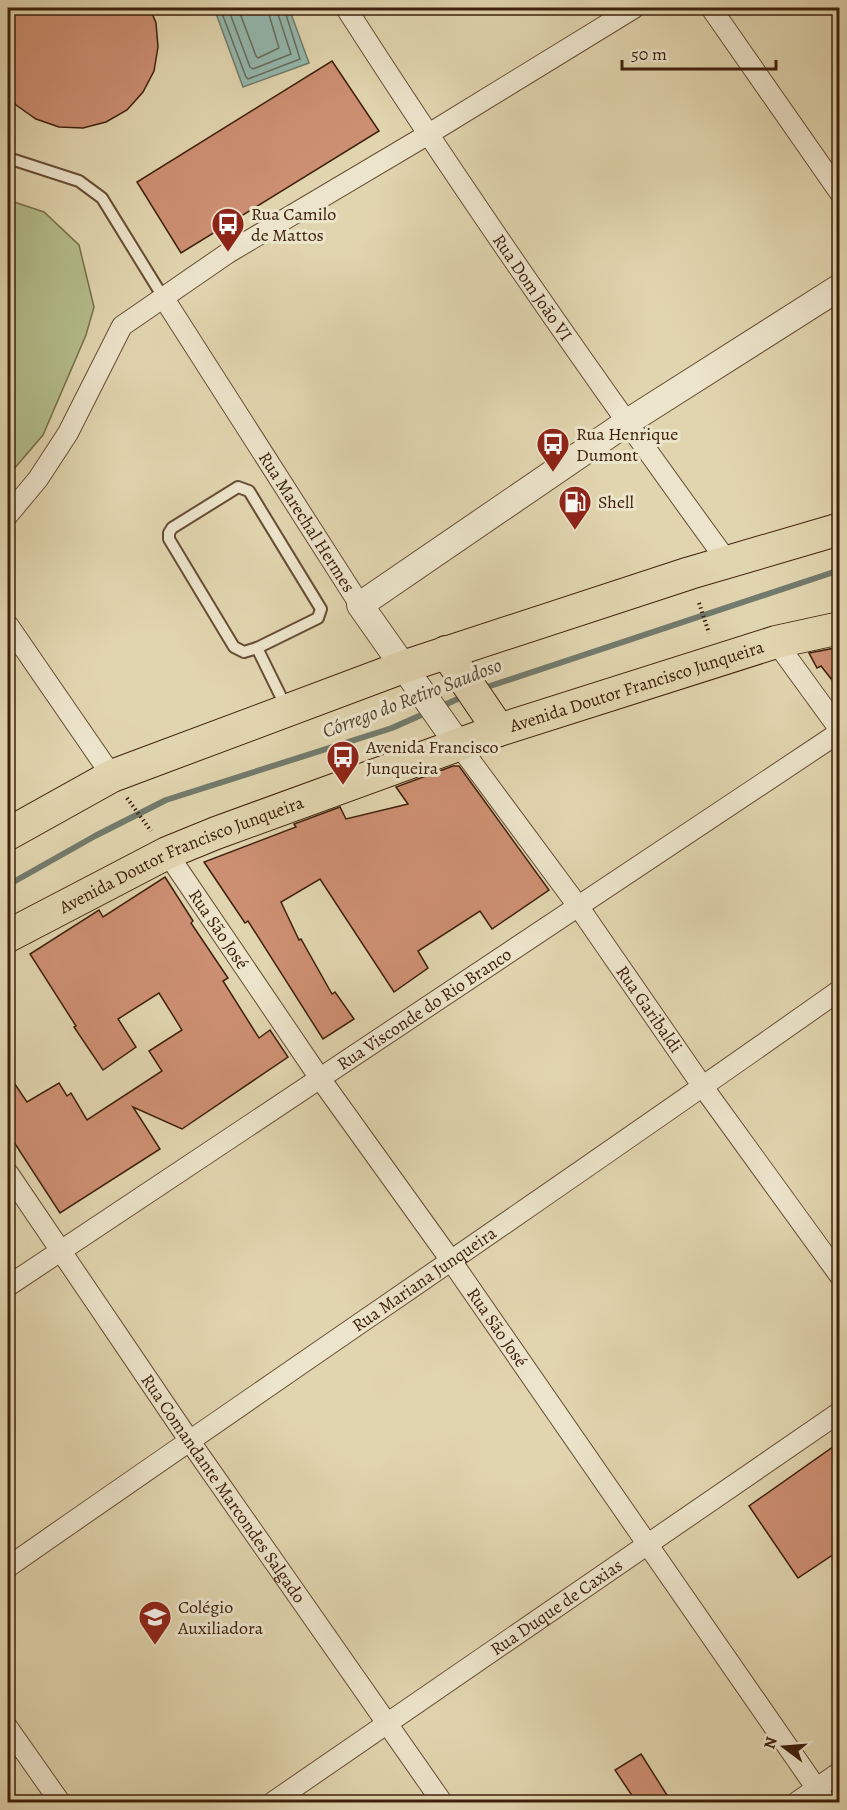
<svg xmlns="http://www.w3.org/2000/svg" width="847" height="1810" font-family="Alegreya,serif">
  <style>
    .green { fill: #b3bd8b; stroke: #786e4b; stroke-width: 1.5 }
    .water { fill: #94b8ae; stroke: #727b6d; stroke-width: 1.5 }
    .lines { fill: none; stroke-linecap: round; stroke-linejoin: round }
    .shore { stroke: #696c5c; stroke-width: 1.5 }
    .stream { stroke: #727b6d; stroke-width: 6 }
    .building { fill: #cd8f72; stroke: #3e200b; stroke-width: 1.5 }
    .service-casing { stroke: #674d34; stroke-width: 14 }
    .minor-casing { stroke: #674d34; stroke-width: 22 }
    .tertiary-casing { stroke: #674d34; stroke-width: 28 }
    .primary-casing { stroke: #3e200b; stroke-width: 34 }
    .path { stroke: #3e200b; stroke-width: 4; stroke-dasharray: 1.5 3; stroke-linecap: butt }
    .service { stroke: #ece4cb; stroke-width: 10 }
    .minor { stroke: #ece4cb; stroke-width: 20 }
    .tertiary { stroke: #ece4cb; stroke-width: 26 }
    .primary { stroke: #e1d5af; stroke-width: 32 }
    .labels { text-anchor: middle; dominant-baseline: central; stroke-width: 6; stroke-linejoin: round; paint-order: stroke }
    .poi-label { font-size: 18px; fill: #3e200b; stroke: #ece4cb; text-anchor: start }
    .street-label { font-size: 18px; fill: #3e200b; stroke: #ece4cb }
    .water-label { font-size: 20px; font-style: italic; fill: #544634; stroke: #ece4cb }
  </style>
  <rect width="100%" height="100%" fill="#e1d5af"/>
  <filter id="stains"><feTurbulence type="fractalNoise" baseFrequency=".00333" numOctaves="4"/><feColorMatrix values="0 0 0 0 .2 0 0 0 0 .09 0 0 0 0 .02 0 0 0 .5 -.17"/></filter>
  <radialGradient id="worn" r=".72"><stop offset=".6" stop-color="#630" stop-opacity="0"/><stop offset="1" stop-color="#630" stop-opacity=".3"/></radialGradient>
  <!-- green -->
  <polygon class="green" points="8,200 44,212 79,245 94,307 86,335 43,435 8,476"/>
  <!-- water -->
  <polygon class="water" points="214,8 289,8 309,63 243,87"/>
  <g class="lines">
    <!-- shore -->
    <g class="shore">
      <polyline points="220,8 246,77 248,79 300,59 284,8"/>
      <polyline points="228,8 250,67 253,69 291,54 276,8"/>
      <polyline points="238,8 256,56 258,58 279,48 267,8"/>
    </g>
    <!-- stream -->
    <g class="stream">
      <polyline points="481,689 840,570"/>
      <polyline points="440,707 464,696"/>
      <polyline points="8,885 95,836 166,800 392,728 428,712"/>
    </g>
  </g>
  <!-- building -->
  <g class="building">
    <polygon points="8,8 150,8 156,23 158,47 154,71 143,92 127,110 106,122 83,128 59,127 36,119 16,105 8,94"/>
    <polygon points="332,61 379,131 181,253 137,182"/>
    <polygon points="840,647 840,690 821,666 817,668 809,653"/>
    <polygon points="453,766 459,766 549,890 492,929 480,911 418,951 428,968 394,992 320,879 281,902 299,940 301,939 332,994 335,992 354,1019 323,1039 248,921 245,923 204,862 296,827 294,824 340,807 346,819 408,804 396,787"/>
    <polygon points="165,877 193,921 191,923 228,978 223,981 259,1038 270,1030 288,1057 182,1129 133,1107 160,1149 60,1213 8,1133 8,1074 27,1102 59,1083 67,1096 71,1093 87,1120 162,1071 149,1051 182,1030 159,993 118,1019 136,1047 103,1070 74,1027 76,1026 30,954 99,910 103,917"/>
    <polygon points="840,1442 840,1550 798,1578 749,1506"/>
    <polygon points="641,1754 672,1803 637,1803 615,1770"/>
  </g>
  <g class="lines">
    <!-- service casing -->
    <g class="service-casing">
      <g id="service">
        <polyline points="8,158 79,181 102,198 163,297"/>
        <polygon points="238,487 249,491 321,609 318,618 257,648 244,652 234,647 169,539 169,533 172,528"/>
        <polyline points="257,648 287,709"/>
      </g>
    </g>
    <!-- minor casing -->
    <g class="minor-casing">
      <g id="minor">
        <path id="s1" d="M346 8C467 197 595 380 727 561"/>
        <polyline points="711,8 840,193"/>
        <path id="s2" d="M163 297 360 605"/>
        <polyline points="8,515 38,479 68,433 122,326 228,253 427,135 634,8"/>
        <polyline points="8,625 112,776"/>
        <polyline points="776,642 840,730"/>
        <path id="s3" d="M458 744 578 906 703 1087 840 1276"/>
        <path id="s4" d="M167 853 319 1077 452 1262 826 1802"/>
        <path id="s5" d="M8 1173 189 1440 442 1802"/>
        <path id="s6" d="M8 1286 840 732"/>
        <path id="s7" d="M8 1567C284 1374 564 1185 840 990"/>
        <polyline points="8,1728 60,1802"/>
        <path id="s8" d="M273 1802 840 1412"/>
        <polyline points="797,1802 840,1772"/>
      </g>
    </g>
    <!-- tertiary casing -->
    <g class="tertiary-casing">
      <polyline id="tertiary" points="458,744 360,605 626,423 840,287"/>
    </g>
    <!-- primary casing -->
    <g class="primary-casing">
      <g id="primary">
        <polyline points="446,652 499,730"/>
        <polyline points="8,834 112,776 403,667 690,573 840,529"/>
        <path id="s9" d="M8 936 167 853 216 833 499 730 776 642 840 628"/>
      </g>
    </g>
    <!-- path -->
    <g class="path">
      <polyline points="699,603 709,633"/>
      <polyline points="127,798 151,831"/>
    </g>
    <!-- service -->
    <use href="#service" class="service"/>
    <!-- minor -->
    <use href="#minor" class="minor"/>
    <!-- tertiary -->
    <use href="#tertiary" class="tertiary"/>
    <!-- primary -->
    <use href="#primary" class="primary"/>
  </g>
  <!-- icons -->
  <defs>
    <g id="bus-pin" transform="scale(1.725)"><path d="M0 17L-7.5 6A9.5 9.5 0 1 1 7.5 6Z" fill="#8f2418" stroke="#ece4cb"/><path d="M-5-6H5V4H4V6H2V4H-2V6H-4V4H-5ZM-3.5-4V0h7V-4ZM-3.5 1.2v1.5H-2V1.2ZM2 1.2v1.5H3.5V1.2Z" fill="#fff"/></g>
    <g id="fuel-pin" transform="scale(1.725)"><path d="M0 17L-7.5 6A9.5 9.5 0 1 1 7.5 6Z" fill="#8f2418" stroke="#ece4cb"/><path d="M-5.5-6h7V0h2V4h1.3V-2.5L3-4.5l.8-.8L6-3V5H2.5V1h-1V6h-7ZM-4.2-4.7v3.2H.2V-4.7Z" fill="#fff"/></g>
    <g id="school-pin" transform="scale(1.725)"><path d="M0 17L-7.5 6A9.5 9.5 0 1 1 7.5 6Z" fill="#8f2418" stroke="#ece4cb"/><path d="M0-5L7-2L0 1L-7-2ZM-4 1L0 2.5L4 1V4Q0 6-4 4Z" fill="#fff"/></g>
  </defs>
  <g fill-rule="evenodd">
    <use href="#bus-pin" x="228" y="224"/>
    <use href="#bus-pin" x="553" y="444"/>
    <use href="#fuel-pin" x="575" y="502"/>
    <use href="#bus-pin" x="343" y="757"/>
    <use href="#school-pin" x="155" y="1617"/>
  </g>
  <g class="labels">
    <!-- poi labels -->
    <g class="poi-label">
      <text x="251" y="214">Rua Camilo<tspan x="251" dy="21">de Mattos</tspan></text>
      <text x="576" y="434">Rua Henrique<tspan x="576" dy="21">Dumont</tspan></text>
      <text x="598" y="502">Shell</text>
      <text x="366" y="747">Avenida Francisco<tspan x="366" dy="21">Junqueira</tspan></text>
      <text x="178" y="1607">Colégio<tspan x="178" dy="21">Auxiliadora</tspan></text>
    </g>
    <!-- street labels -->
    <g class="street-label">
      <text stroke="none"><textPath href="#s1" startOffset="336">Rua Dom João VI</textPath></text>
      <text stroke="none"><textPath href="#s2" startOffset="267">Rua Marechal Hermes</textPath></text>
      <text stroke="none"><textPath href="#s9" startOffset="678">Avenida Doutor Francisco Junqueira</textPath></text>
      <text stroke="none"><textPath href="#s9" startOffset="192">Avenida Doutor Francisco Junqueira</textPath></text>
      <text stroke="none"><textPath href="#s4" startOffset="92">Rua São José</textPath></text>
      <text stroke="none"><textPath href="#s6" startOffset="500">Rua Visconde do Rio Branco</textPath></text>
      <text stroke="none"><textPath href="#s3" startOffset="327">Rua Garibaldi</textPath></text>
      <text stroke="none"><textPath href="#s7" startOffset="506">Rua Mariana Junqueira</textPath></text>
      <text stroke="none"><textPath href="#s4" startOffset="578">Rua São José</textPath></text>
      <text stroke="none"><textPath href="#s5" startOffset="382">Rua Comandante Marcondes Salgado</textPath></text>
      <text stroke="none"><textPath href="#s8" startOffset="344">Rua Duque de Caxias</textPath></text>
    </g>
    <!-- water labels -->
    <g class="water-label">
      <text transform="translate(412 698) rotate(-21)">Córrego do Retiro Saudoso</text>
    </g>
  </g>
  <!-- margin -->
  <rect width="847" height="1810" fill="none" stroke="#e1d5af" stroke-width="30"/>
  <rect x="9" y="9" width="829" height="1792" fill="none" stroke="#3e200b" stroke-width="3"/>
  <rect x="15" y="15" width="817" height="1780" fill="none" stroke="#3e200b" stroke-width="1.5"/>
  <!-- north arrow -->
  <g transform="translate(784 1747) rotate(286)" stroke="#ece4cb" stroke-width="4.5" paint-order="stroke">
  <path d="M0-4.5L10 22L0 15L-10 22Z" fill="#3e200b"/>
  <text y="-9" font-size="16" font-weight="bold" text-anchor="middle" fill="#3e200b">N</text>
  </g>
  <!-- scale -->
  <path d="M622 60v9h154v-9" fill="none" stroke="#3e200b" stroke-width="3"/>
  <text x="631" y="60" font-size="18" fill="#3e200b" stroke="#ece4cb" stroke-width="4.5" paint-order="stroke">50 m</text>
  <rect width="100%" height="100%" filter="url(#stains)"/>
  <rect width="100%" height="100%" fill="url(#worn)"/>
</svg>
